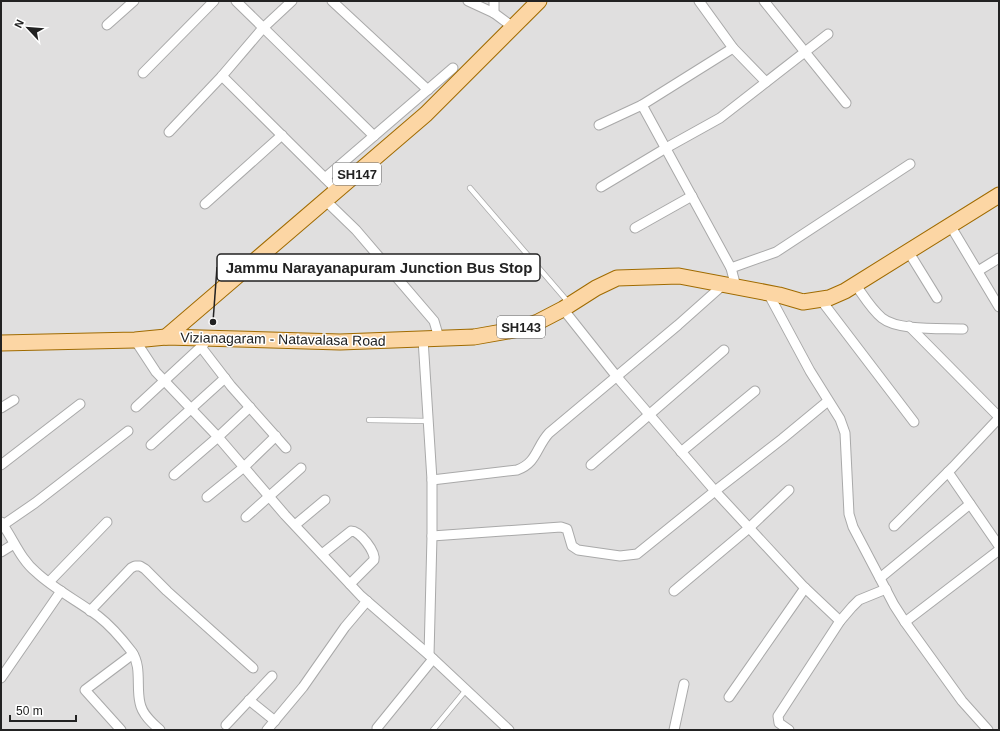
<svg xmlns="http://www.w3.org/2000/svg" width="1000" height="731" font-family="Helvetica,sans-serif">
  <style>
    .residential { fill: #e0dfdf }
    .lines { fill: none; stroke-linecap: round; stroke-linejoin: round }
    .lane-casing { stroke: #a9a9a9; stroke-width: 6 }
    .street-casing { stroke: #a9a9a9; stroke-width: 11 }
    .primary-casing { stroke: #a06b00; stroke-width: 17 }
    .lane { stroke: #fff; stroke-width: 4.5 }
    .street { stroke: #fff; stroke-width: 9 }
    .primary { stroke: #fcd6a4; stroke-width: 15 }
    .labels { text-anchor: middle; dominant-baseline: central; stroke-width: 3; stroke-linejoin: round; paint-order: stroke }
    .shield { fill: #fff; stroke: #646464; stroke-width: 1 }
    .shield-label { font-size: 13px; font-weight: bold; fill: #222 }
    .street-label { font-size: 14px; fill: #222; stroke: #fff }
    .leader { fill: none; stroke: #222; stroke-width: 1.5 }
    .callout-dot { fill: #222; stroke: #fff; stroke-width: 1.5 }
    .callout { fill: #fff; stroke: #222; stroke-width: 1.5 }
    .callout-label { font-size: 15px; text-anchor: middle; font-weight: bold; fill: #222 }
  </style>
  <rect width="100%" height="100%" fill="#f2efe9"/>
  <!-- residential -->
  <rect class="residential" x="1" y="1" width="998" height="729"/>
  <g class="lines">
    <!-- lane casing -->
    <g class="lane-casing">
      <g id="lane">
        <polyline points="470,188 569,303"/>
        <polyline points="369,420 428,421"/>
        <polyline points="433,730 466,690"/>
      </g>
    </g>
    <!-- street casing -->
    <g class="street-casing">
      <g id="street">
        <polyline points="236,1 374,136"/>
        <polyline points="332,1 428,90"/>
        <polyline points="468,1 494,13 513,27"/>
        <polyline points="699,1 733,48 766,82"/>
        <polyline points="764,1 846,103"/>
        <polyline points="494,13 494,1"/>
        <polyline points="107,25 134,1"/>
        <polyline points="143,73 214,1"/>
        <polyline points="222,76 338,191"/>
        <polyline points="642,105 731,268 736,287"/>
        <polyline points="599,125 642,105 733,48"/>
        <polyline points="169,132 222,76 263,28 292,1"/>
        <polyline points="325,178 453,68"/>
        <polyline points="601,187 666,148 720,118 828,34"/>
        <polyline points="325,200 356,230 434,321 439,338"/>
        <polyline points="205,204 282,135"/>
        <polyline points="950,225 999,307"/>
        <polyline points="635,228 692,196"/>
        <polyline points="908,251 937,298"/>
        <polyline points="731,268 776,252 910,164"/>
        <polyline points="978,271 999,258"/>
        <path d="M855 284C863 295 871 309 882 318 898 331 942 328 963 329"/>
        <polyline points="768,293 810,371 840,419 845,433 849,514 853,527 894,605 905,622 962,701 988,730"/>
        <polyline points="821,300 914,422"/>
        <polyline points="563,309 617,377 715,491 803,586 840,621"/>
        <polyline points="909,326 999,417"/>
        <polyline points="423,339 432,480 432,536 429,655"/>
        <polyline points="135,340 156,372 218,437 285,515 361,596 429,655 509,730"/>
        <polyline points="201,347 231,386 286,448"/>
        <polyline points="136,407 204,344"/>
        <polyline points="1,408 14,400"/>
        <polyline points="151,445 225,378"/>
        <polyline points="681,452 755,391"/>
        <polyline points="1,465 80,404"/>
        <polyline points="591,465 724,350"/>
        <polyline points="948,472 999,546"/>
        <polyline points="174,475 218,437 250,407"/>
        <path d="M432 480 517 470C537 463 536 447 549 433L678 325 723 285"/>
        <polyline points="207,497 244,467 276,436"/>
        <polyline points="246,517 301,468"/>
        <path d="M1 522C13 538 20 559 36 572 54 589 78 601 98 616 111 626 122 639 132 652 142 667 136 687 140 703 142 714 152 723 160 730"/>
        <polyline points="3,525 35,503 128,431"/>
        <polyline points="295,525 325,500"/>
        <polyline points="894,526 953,467 999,418"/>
        <polyline points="432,536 561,527 567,529 572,546 578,550 620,556 637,554 715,491 782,439 828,401"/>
        <polyline points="1,552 14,544"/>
        <path d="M322 554 351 531C360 531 376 552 374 560L350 584"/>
        <polyline points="880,578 970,504"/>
        <polyline points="49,582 107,522"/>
        <polyline points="674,591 749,528 789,490"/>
        <polyline points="90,611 131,568 135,566 140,566 145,569 167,591 253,668"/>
        <polyline points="905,622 999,550"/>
        <polyline points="1,678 61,591"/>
        <polyline points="729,697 805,588"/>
        <polyline points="249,700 275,721"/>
        <polyline points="226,725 272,676"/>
        <polyline points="377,728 433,659"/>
        <polyline points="121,730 85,690 133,654"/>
        <polyline points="267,730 303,687 345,627 367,601"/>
        <polyline points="674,730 684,684"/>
        <polyline points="789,730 779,723 778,716 840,621 852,607 859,600 886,589"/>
      </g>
    </g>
    <!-- primary casing -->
    <g class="primary-casing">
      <g id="primary">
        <polyline points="166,337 426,114 539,1"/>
        <polyline points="1,343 135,340 166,337 340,342 474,337 514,330 538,322 563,309 596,288 617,278 679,276 779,295 803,302 829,298 845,291 999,195"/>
      </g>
    </g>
    <!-- lane -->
    <use href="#lane" class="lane"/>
    <!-- street -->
    <use href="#street" class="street"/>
    <!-- primary -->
    <use href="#primary" class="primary"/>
  </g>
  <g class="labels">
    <!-- shield labels -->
    <g class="shield">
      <rect x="333" y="163" width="48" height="22" rx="3"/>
      <rect x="497" y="316" width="48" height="22" rx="3"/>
    </g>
    <g class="shield-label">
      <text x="357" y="174">SH147</text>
      <text x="521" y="327">SH143</text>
    </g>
    <!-- street labels -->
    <g class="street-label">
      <text transform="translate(283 339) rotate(1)">Vizianagaram - Natavalasa Road</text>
    </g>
  </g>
  <!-- callouts -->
  <path class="leader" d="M213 322L217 267"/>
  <circle class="callout-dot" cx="213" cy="322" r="4"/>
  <rect class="callout" x="217" y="254" width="323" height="27" rx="4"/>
  <g class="callout-label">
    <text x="379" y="273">Jammu Narayanapuram Junction Bus Stop</text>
  </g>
  <!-- border -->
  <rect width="1000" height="731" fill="none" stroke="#222222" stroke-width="4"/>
  <!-- north arrow -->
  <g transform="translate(28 28) rotate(296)" stroke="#ffffff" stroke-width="3" paint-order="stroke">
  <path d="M0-3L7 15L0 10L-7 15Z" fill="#222222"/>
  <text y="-6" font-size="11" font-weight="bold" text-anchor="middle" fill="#222222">N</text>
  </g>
  <!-- scale -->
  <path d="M10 715v6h66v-6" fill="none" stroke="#222222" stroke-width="2"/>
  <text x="16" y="715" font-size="12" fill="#222222" stroke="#ffffff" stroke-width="3" paint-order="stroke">50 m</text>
</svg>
